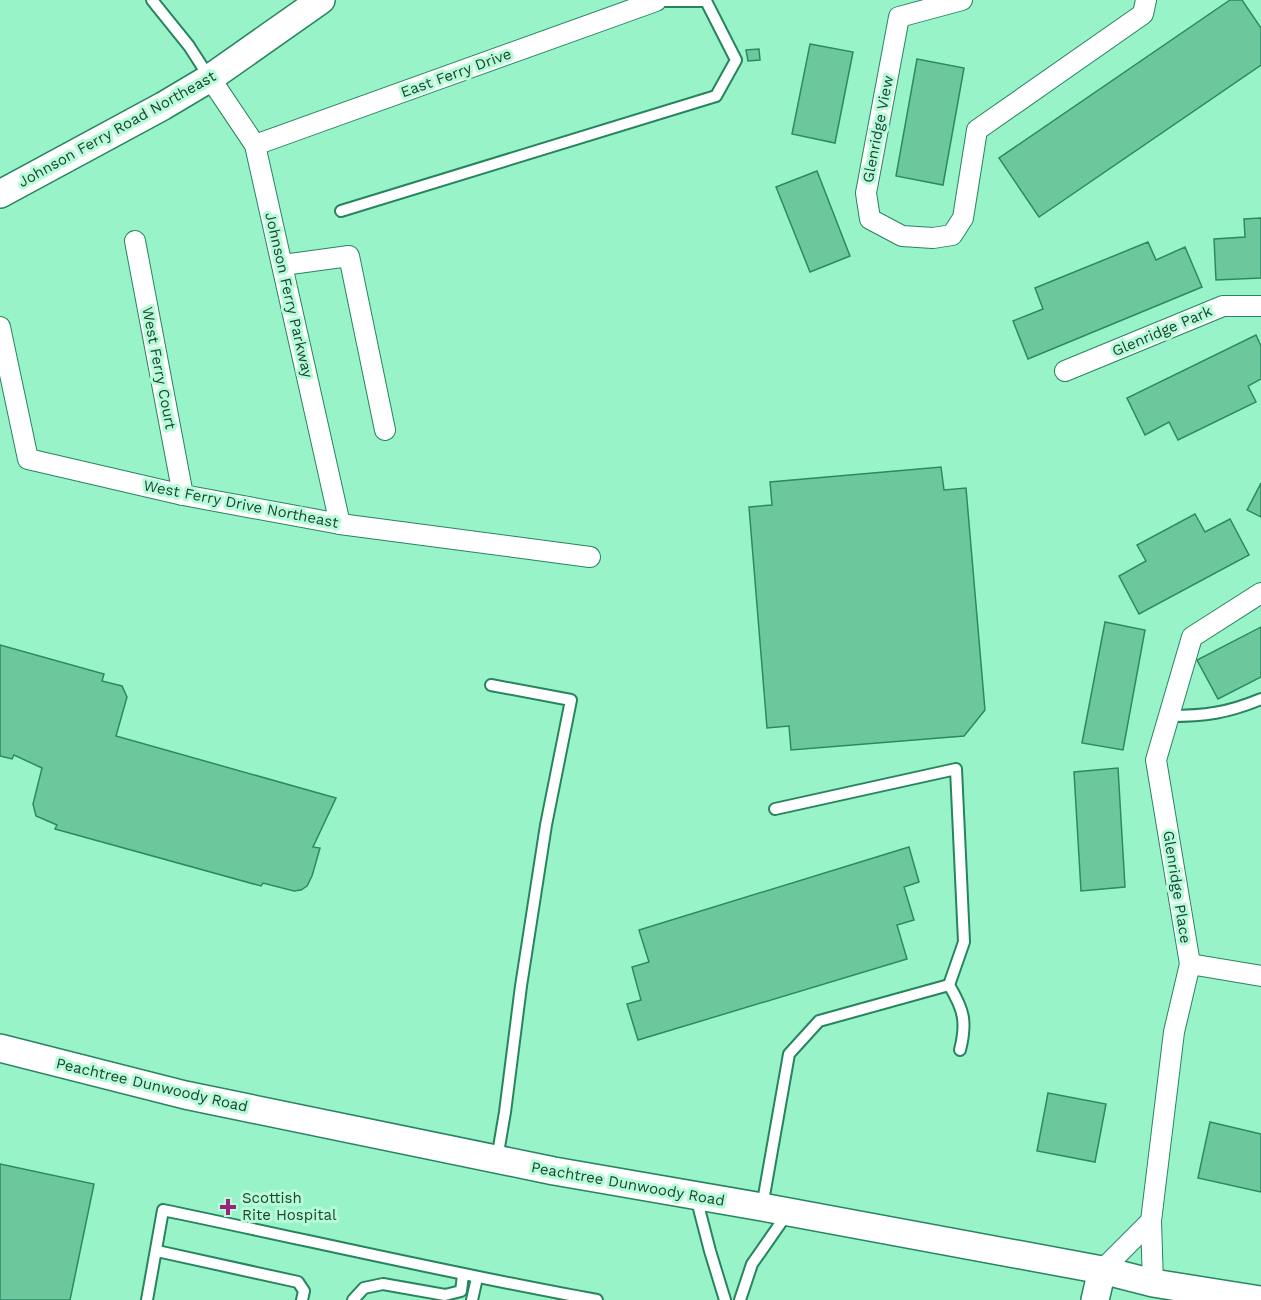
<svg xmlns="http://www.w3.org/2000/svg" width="1261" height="1300" font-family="'Work Sans',sans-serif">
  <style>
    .building { fill: #6dc79d; stroke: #2b8a63; stroke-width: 1.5 }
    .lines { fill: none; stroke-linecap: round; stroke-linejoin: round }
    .lane-casing { stroke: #26855f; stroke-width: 14 }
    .street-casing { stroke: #26855f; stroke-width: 22 }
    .secondary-casing { stroke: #26855f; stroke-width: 30 }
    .lane { stroke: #fff; stroke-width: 10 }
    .street { stroke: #fff; stroke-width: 20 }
    .secondary { stroke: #fff; stroke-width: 27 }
    .poi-dot { fill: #9d237a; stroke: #b6fcd9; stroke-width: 2 }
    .labels { text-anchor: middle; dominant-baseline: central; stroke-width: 6; stroke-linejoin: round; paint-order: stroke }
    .street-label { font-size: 15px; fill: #1d4231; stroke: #b6fcd9 }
    .poi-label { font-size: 15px; fill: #1d4231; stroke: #b6fcd9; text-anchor: start }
  </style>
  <rect width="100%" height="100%" fill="#99f3c8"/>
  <!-- building -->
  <g class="building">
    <polygon points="1230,0 1242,0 1261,28 1261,65 1039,217 999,158"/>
    <polygon points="810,44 853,52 835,143 792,134"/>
    <polygon points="759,49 760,60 748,61 746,50"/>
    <polygon points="917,59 964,68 943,185 896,176"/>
    <polygon points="817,171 850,256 810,272 776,187"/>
    <polygon points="1261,218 1261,278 1216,280 1214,239 1245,237 1244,219"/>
    <polygon points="1148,242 1156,260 1185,247 1202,287 1028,359 1013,321 1043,309 1035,288"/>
    <polygon points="1256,335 1261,346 1261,379 1248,386 1256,402 1178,440 1169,422 1145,435 1127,398"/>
    <polygon points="941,467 944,490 966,488 985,710 964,736 791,750 789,726 767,728 749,507 772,505 770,482"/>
    <polygon points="1261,483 1261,517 1247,510"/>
    <polygon points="1195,514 1205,532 1230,519 1249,555 1139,614 1119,576 1146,561 1137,545"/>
    <polygon points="1105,622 1145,630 1123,750 1082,743"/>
    <polygon points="1261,627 1261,677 1218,699 1197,660"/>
    <polygon points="0,645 104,674 102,681 122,686 127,697 116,736 336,798 313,847 320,848 312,876 307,886 301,890 294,891 263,883 261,886 55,829 57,825 36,816 33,804 42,768 14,755 12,759 0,756"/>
    <polygon points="1118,768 1125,887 1081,891 1074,772"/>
    <polygon points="909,847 919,882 904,887 914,920 897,925 907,959 638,1040 627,1004 641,1000 632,967 649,962 639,930"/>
    <polygon points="1048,1093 1106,1104 1095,1162 1037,1151"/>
    <polygon points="1210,1122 1261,1134 1261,1192 1198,1178"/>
    <polygon points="0,1164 94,1184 70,1300 0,1300"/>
  </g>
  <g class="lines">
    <!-- lane casing -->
    <g class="lane-casing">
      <g id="lane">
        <polyline points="152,0 189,46 209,77"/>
        <polyline points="341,211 716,96 736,60 706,1 656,1"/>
        <polyline points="491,685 571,700 546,825 521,986 505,1112 497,1159"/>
        <path d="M1169 716C1205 716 1227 713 1261 699"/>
        <path d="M949 985C964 1010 967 1022 960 1050"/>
        <polyline points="696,1197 710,1251 725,1300"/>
        <polyline points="762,1207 789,1054 819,1021 949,985 964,942 956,769 775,809"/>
        <polyline points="157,1251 298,1282 304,1291 302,1300"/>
        <path d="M147 1300 163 1210C308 1240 452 1274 597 1300"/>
        <polyline points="353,1300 364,1288 383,1284 445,1295 461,1291 463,1275"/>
        <polyline points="472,1300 477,1278"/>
        <polyline points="740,1300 752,1264 787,1214"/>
      </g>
    </g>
    <!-- street casing -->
    <g class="street-casing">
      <g id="street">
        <polyline points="962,0 899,17 866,193 870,219 902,236 933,238 952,235 963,218 977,130 1143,14 1146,0"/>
        <polyline points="210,78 255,145 340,524"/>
        <polyline points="255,145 656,1"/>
        <polyline points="135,241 183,495"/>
        <polyline points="283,265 349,256 385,430"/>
        <polyline points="0,327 28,459 183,495 340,524 590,557"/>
        <polyline points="1065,371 1223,306 1261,306"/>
        <polyline points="1190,964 1261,976"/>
        <polyline points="1102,1270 1151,1221"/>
        <polyline points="1153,1283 1151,1221 1174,1032 1190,964 1156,760 1192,637 1261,593"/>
      </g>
    </g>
    <!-- secondary casing -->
    <g class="secondary-casing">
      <g id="secondary">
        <polyline points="0,194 163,106 210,78 321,0"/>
        <polyline points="0,1048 185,1095 554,1171 762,1207 1102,1270 1153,1283 1260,1300"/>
        <polyline points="1095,1300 1102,1270"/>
      </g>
    </g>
    <!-- lane -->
    <use href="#lane" class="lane"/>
    <!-- street -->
    <use href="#street" class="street"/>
    <!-- secondary -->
    <use href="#secondary" class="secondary"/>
  </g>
  <!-- markers -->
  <path class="poi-dot" d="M225 1198h6v6h6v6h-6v6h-6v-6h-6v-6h6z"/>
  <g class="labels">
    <!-- street labels -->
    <g class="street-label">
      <text transform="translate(456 73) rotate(-20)">East Ferry Drive</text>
      <text transform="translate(117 129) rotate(-29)">Johnson Ferry Road Northeast</text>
      <text transform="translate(878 129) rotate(-79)">Glenridge View</text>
      <text transform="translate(289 295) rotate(77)">Johnson Ferry Parkway</text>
      <text transform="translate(1162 331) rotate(-23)">Glenridge Park</text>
      <text transform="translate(159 368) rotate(79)">West Ferry Court</text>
      <text transform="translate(241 504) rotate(11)">West Ferry Drive Northeast</text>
      <text transform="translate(1177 887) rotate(81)">Glenridge Place</text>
      <text transform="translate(152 1085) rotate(13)">Peachtree Dunwoody Road</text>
      <text transform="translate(628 1184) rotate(10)">Peachtree Dunwoody Road</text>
    </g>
    <!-- poi labels -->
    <g class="poi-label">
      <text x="242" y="1198">Scottish<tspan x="242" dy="17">Rite Hospital</tspan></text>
    </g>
  </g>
</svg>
